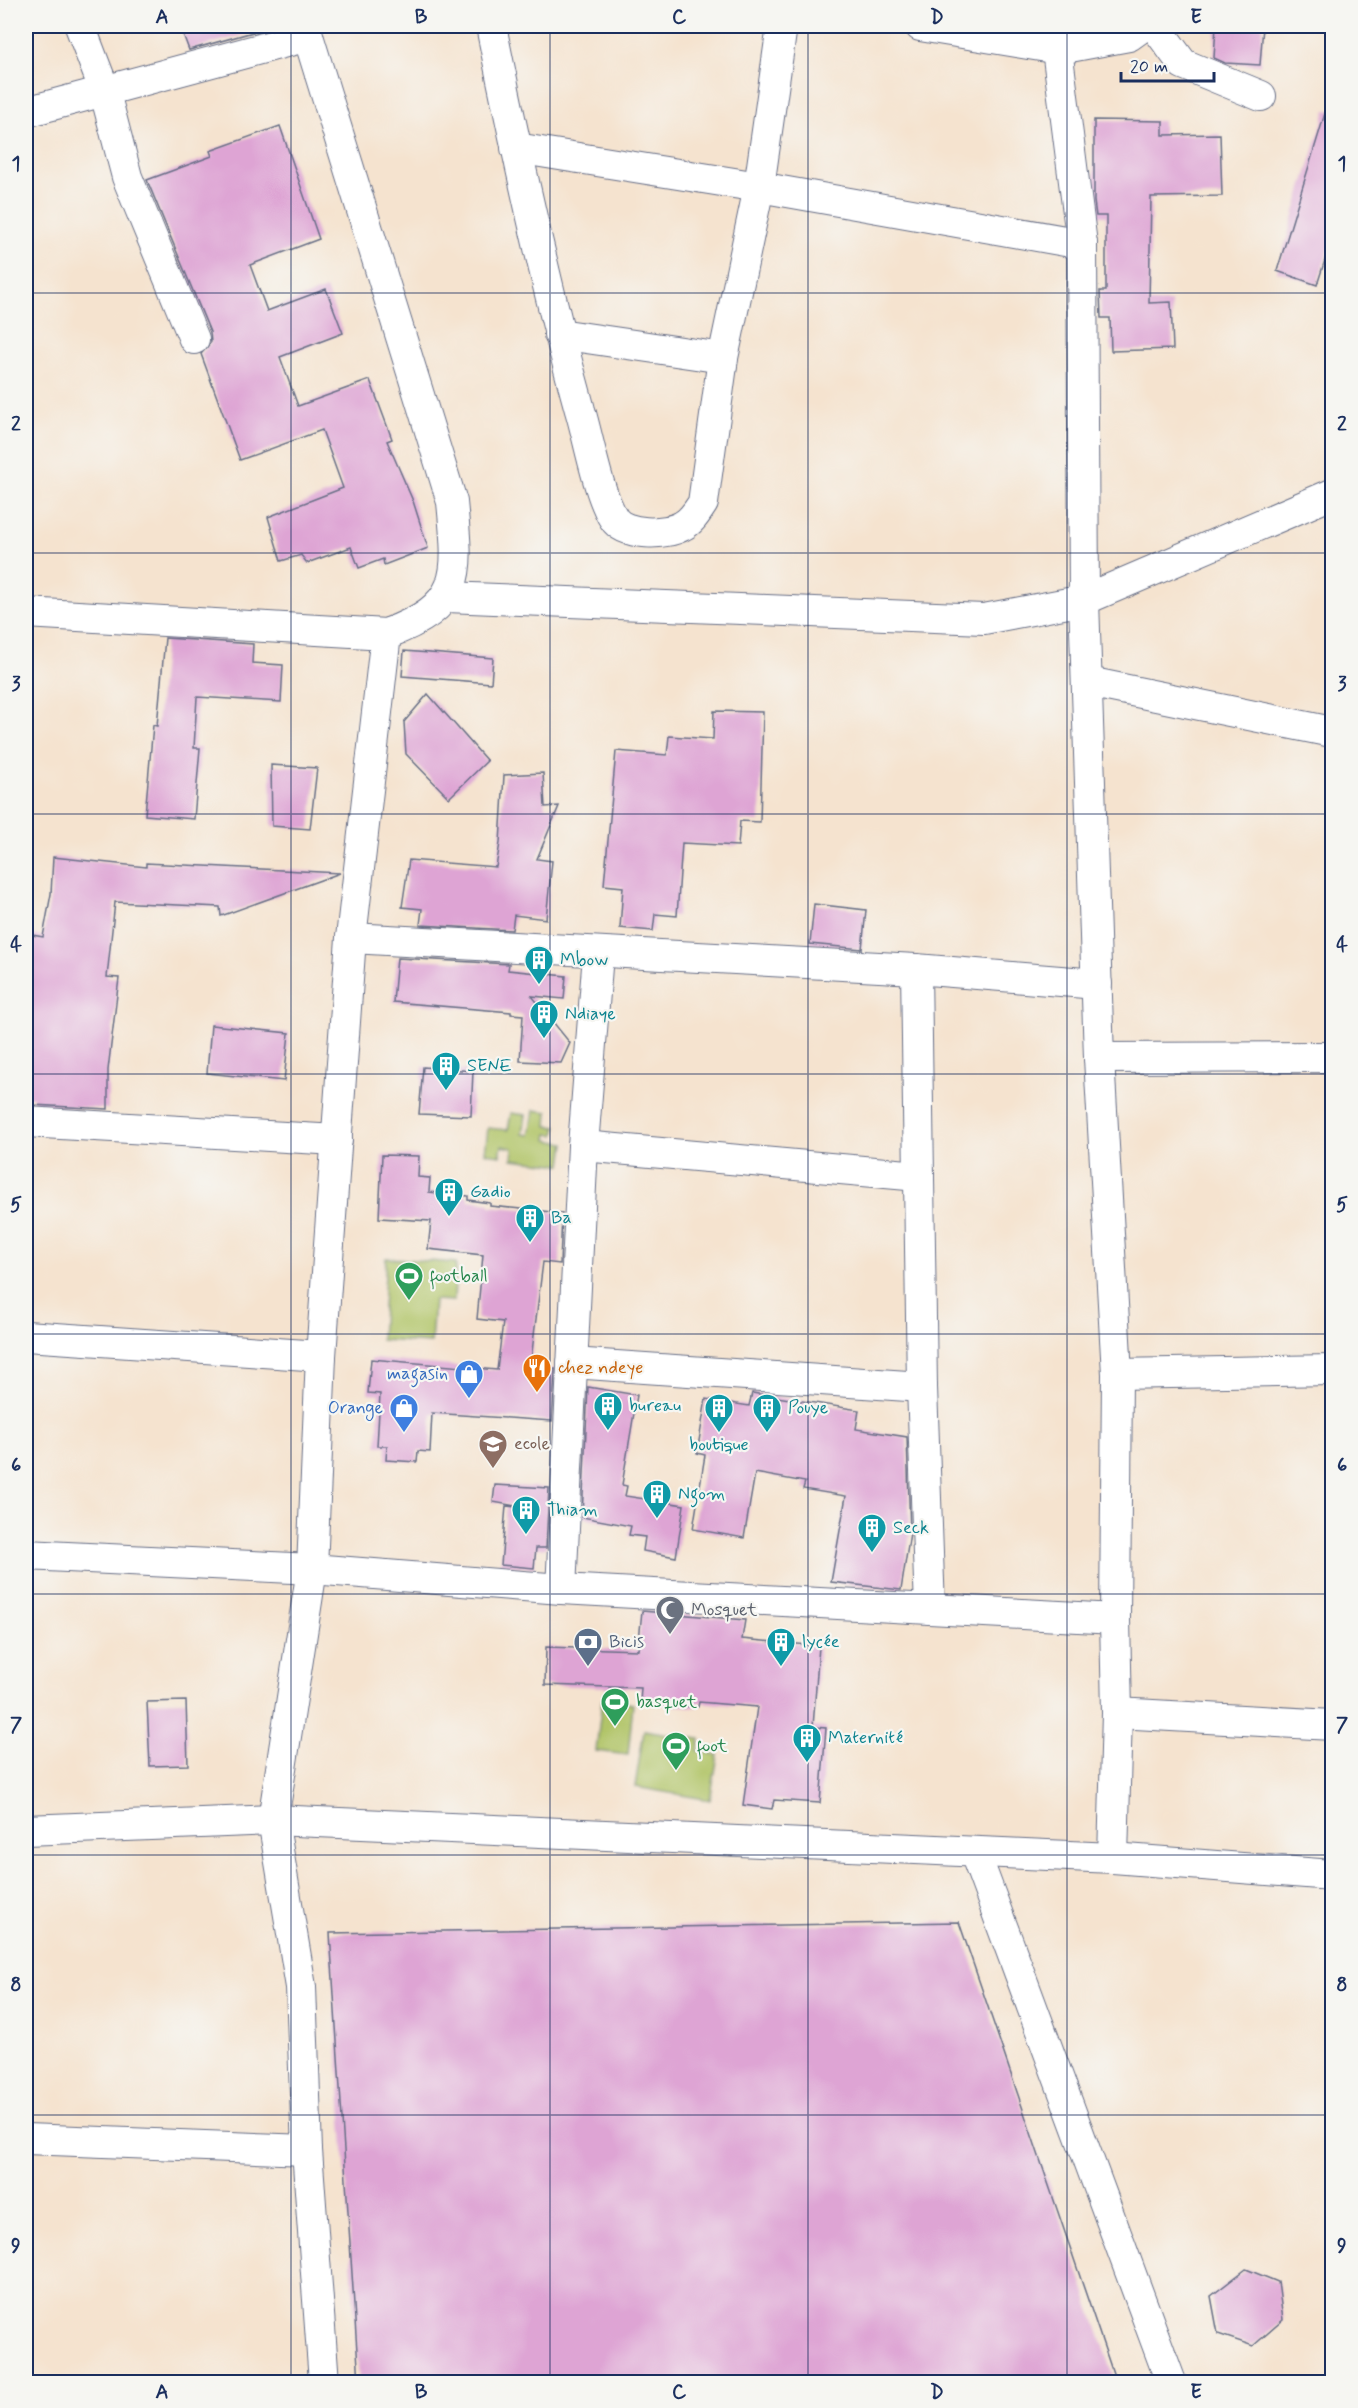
<svg xmlns="http://www.w3.org/2000/svg" width="1358" height="2408" font-family="Mynerve,sans-serif">
  <style>
    .green { fill: #b1c468; stroke: #667a63; stroke-width: 1.5 }
    .building { fill: #dea4d4 }
    .lines { fill: none; stroke-linecap: round; stroke-linejoin: round }
    .street-casing { stroke: #676e86; stroke-width: 32 }
    .street { stroke: #fff; stroke-width: 30 }
    .grid { fill: none; stroke: #1b2f5e; stroke-width: 1.5; stroke-opacity: 0.55 }
    .labels { text-anchor: middle; dominant-baseline: central; stroke-width: 4.5; stroke-linejoin: round; paint-order: stroke }
    .culture-label { font-size: 18px; fill: #0d838f; stroke: #f6f6f2; text-anchor: start }
    .leisure-label { font-size: 18px; fill: #27864d; stroke: #f6f6f2; text-anchor: start }
    .food-label { font-size: 18px; fill: #c56008; stroke: #f6f6f2; text-anchor: start }
    .shop-label { font-size: 18px; fill: #366cbe; stroke: #f6f6f2; text-anchor: end }
    .education-label { font-size: 18px; fill: #785e54; stroke: #f6f6f2; text-anchor: start }
    .worship-label { font-size: 18px; fill: #5b616d; stroke: #f6f6f2; text-anchor: start }
    .service-label { font-size: 18px; fill: #4e5e75; stroke: #f6f6f2; text-anchor: start }
    .neatline { fill: none; stroke: #1b2f5e; stroke-width: 2 }
    .grid-label { font-size: 20px; text-anchor: middle; font-weight: bold; fill: #1b2f5e }
  </style>
  <rect width="100%" height="100%" fill="#f6f6f2"/>
  <filter id="ink" filterUnits="userSpaceOnUse"><feTurbulence type="fractalNoise" baseFrequency=".0167" numOctaves="2"/><feDisplacementMap in="SourceGraphic" scale="12" xChannelSelector="R" yChannelSelector="G"/><feConvolveMatrix kernelMatrix="1 2 1 2 8 2 1 2 1" color-interpolation-filters="sRGB"/></filter>
  <filter id="wash" filterUnits="userSpaceOnUse"><feTurbulence type="fractalNoise" baseFrequency=".008" numOctaves="4" result="noise"/><feDisplacementMap in="SourceGraphic" scale="24" xChannelSelector="R" yChannelSelector="G"/><feGaussianBlur stdDeviation="1.35" result="paint"/><feColorMatrix in="noise" values="0 0 0 0 0 0 0 0 0 0 0 0 0 0 0 0 0 1.4 0 .05"/><feComposite in="paint" operator="in"/></filter>
  <g filter="url(#wash)">
    <rect width="100%" height="100%" fill="#f5e3cf"/>
    <!-- green -->
    <g class="green">
      <polygon points="534,1110 548,1112 547,1126 557,1127 555,1135 548,1134 547,1140 565,1143 562,1165 512,1159 513,1148 502,1146 500,1155 485,1153 488,1128 508,1130 511,1113 526,1115 523,1134 530,1135"/>
      <polygon points="386,1258 456,1263 454,1301 434,1300 431,1343 381,1340"/>
      <polygon points="602,1700 633,1704 628,1755 596,1751"/>
      <polygon points="644,1730 700,1739 698,1751 718,1755 710,1800 635,1787"/>
    </g>
    <g id="blocks">
      <!-- building -->
      <g class="building">
        <polygon points="180,26 267,26 267,28 189,50"/>
        <polygon points="1216,26 1263,26 1260,65 1225,63 1214,58"/>
        <polygon points="1326,110 1332,111 1332,238 1317,285 1277,271"/>
        <polygon points="1094,120 1163,121 1163,135 1220,134 1222,196 1151,197 1149,303 1171,302 1173,349 1111,351 1110,318 1101,318 1100,291 1106,291 1106,216 1096,216 1094,201"/>
        <polygon points="280,126 319,239 250,265 267,311 326,289 343,333 280,357 298,406 370,380 392,439 387,441 413,501 428,548 384,565 383,559 359,568 351,547 307,563 301,555 281,561 268,517 343,488 322,430 240,460 201,354 211,342 210,332 147,180 212,156 210,151"/>
        <polygon points="165,638 253,644 252,663 283,665 281,702 197,697 194,748 200,748 194,819 145,815 153,725 157,726"/>
        <polygon points="404,651 493,658 491,683 402,676"/>
        <polygon points="428,694 487,761 449,798 406,754 404,722"/>
        <polygon points="714,711 763,712 760,822 740,821 738,846 682,843 677,916 655,914 653,931 620,928 623,887 604,885 616,751 667,755 669,736 713,739"/>
        <polygon points="271,765 317,768 310,829 272,826"/>
        <polygon points="543,773 545,807 559,806 537,859 552,861 546,919 514,915 512,930 420,925 422,909 402,907 409,860 496,867 500,843 504,775"/>
        <polygon points="53,857 146,867 146,863 340,873 221,916 220,907 115,902 107,977 119,978 108,1070 108,1109 33,1105 33,1097 26,1097 26,994 32,935 43,937 51,894"/>
        <polygon points="814,904 866,910 862,949 810,944"/>
        <polygon points="397,958 509,964 508,970 566,976 564,999 532,996 570,1043 561,1063 520,1061 523,1015 511,1014 511,1012 393,1002"/>
        <polygon points="211,1025 289,1033 284,1081 207,1073"/>
        <polygon points="423,1067 473,1071 471,1116 419,1114"/>
        <polygon points="382,1155 419,1156 418,1177 430,1178 429,1192 468,1196 468,1200 490,1203 490,1206 562,1213 560,1264 543,1262 530,1368 555,1369 552,1421 432,1413 430,1452 418,1451 417,1462 386,1460 387,1446 377,1446 380,1394 368,1393 371,1359 497,1370 503,1322 477,1319 483,1255 428,1249 431,1221 379,1218"/>
        <polygon points="588,1387 637,1395 622,1485 627,1486 625,1496 684,1505 676,1557 643,1551 645,1537 629,1535 631,1526 582,1517"/>
        <polygon points="752,1393 859,1410 856,1429 907,1437 910,1533 901,1590 831,1582 846,1496 803,1489 805,1482 755,1473 744,1538 693,1529 705,1455 697,1453 706,1399 749,1406"/>
        <polygon points="495,1485 549,1488 546,1548 536,1548 534,1568 501,1565 506,1506 527,1508 493,1502"/>
        <polygon points="642,1611 745,1620 742,1639 819,1646 813,1727 826,1728 820,1803 774,1800 772,1809 743,1805 757,1707 699,1702 698,1707 640,1703 641,1688 545,1685 546,1647 638,1650"/>
        <polygon points="186,1701 188,1765 150,1766 147,1702"/>
        <polygon points="959,1922 1116,2382 359,2382 330,1933"/>
        <polygon points="1246,2269 1278,2282 1283,2320 1253,2346 1218,2334 1211,2296"/>
      </g>
    </g>
  </g>
  <g filter="url(#ink)">
    <use href="#blocks" fill-opacity="0" stroke="#676e86" stroke-width="1.5"/>
    <g class="lines">
      <!-- street casing -->
      <g class="street-casing">
        <g id="street">
          <polyline points="80,26 104,89 127,177 194,339"/>
          <path d="M491 26C517 155 545 283 580 410 589 440 598 494 614 519 625 536 666 535 682 526 692 521 697 512 703 503L723 358 759 187 782 26"/>
          <polyline points="920,26 1059,49 1129,36 1143,26"/>
          <polyline points="1054,26 1082,244 1084,600 1099,1058 1117,1374 1115,1619 1117,1713 1113,1858"/>
          <polyline points="1155,26 1183,64 1261,96"/>
          <polyline points="26,112 308,36"/>
          <polyline points="516,148 759,187 1082,244"/>
          <polyline points="559,334 723,358"/>
          <polyline points="447,597 984,619 1084,600 1332,494"/>
          <path d="M26 613 386 634C464 605 459 576 452 502L305 26"/>
          <polyline points="1088,682 1332,732"/>
          <polyline points="351,938 916,969 1097,984"/>
          <polyline points="916,969 922,1387 930,1609"/>
          <polyline points="1099,1058 1332,1057"/>
          <polyline points="26,1122 337,1140"/>
          <polyline points="583,1146 919,1176"/>
          <polyline points="26,1336 321,1356"/>
          <polyline points="572,1363 922,1387"/>
          <polyline points="1117,1374 1332,1370"/>
          <polyline points="26,1555 312,1569 561,1589 1115,1619"/>
          <polyline points="561,1589 583,1146 598,954"/>
          <polyline points="1117,1713 1332,1725"/>
          <polyline points="26,1830 273,1820 1113,1858 1332,1875"/>
          <polyline points="975,1853 1171,2382"/>
          <polyline points="26,2139 307,2150"/>
          <polyline points="324,2382 307,2150 301,1987 273,1820 312,1569 321,1356 351,938 386,634"/>
        </g>
      </g>
      <!-- street -->
      <use href="#street" class="street"/>
    </g>
  </g>
  <!-- grid -->
  <path class="grid" d="M291 26V2382M550 26V2382M808 26V2382M1067 26V2382M26 293H1332M26 553H1332M26 814H1332M26 1074H1332M26 1334H1332M26 1594H1332M26 1855H1332M26 2115H1332"/>
  <!-- icons -->
  <defs>
    <g id="building-pin" transform="scale(1.5)"><path d="M0 17L-7.5 6A9.5 9.5 0 1 1 7.5 6Z" fill="#0f9aa8" stroke="#f6f6f2"/><path d="M-4-6H4V6H1V3H-1V6H-4ZM-2.5-4.3h1.7v1.8h-1.7ZM.8-4.3h1.7v1.8H.8ZM-2.5-1h1.7V.8h-1.7ZM.8-1h1.7V.8H.8Z" fill="#fff"/></g>
    <g id="stadium-pin" transform="scale(1.5)"><path d="M0 17L-7.5 6A9.5 9.5 0 1 1 7.5 6Z" fill="#2e9e5b" stroke="#f6f6f2"/><path d="M0-5a6.5 5 0 1 0 0 10a6.5 5 0 1 0 0-10ZM-3.5-1.8h7v3.6h-7Z" fill="#fff"/></g>
    <g id="restaurant-pin" transform="scale(1.5)"><path d="M0 17L-7.5 6A9.5 9.5 0 1 1 7.5 6Z" fill="#e8710a" stroke="#f6f6f2"/><path d="M-5-6h1v4h1v-4h1v4h1v-4h1v5L-1.5 .5V6h-2V.5L-5-1ZM5-6V6H3V1.5H1.5Q1.5-4 5-6Z" fill="#fff"/></g>
    <g id="shop-pin" transform="scale(1.5)"><path d="M0 17L-7.5 6A9.5 9.5 0 1 1 7.5 6Z" fill="#3f7fe0" stroke="#f6f6f2"/><path d="M-5-2.5h2.3a2.7 3.5 0 0 1 5.4 0H5L5.5 6h-11ZM-1.5-2.5h3a1.5 2.3 0 0 0-3 0Z" fill="#fff"/></g>
    <g id="school-pin" transform="scale(1.5)"><path d="M0 17L-7.5 6A9.5 9.5 0 1 1 7.5 6Z" fill="#8d6e63" stroke="#f6f6f2"/><path d="M0-5L7-2L0 1L-7-2ZM-4 1L0 2.5L4 1V4Q0 6-4 4Z" fill="#fff"/></g>
    <g id="mosque-pin" transform="scale(1.5)"><path d="M0 17L-7.5 6A9.5 9.5 0 1 1 7.5 6Z" fill="#6b7280" stroke="#f6f6f2"/><path d="M3.5-4.9A6 6 0 1 0 3.5 4.9A5 5 0 1 1 3.5-4.9Z" fill="#fff"/></g>
    <g id="bank-pin" transform="scale(1.5)"><path d="M0 17L-7.5 6A9.5 9.5 0 1 1 7.5 6Z" fill="#5c6f8a" stroke="#f6f6f2"/><path d="M-6-4H6V4H-6ZM0-2.3a2.3 2.3 0 1 0 0 4.6a2.3 2.3 0 1 0 0-4.6Z" fill="#fff"/></g>
  </defs>
  <g fill-rule="evenodd">
    <use href="#building-pin" x="539" y="960"/>
    <use href="#building-pin" x="544" y="1014"/>
    <use href="#building-pin" x="446" y="1066"/>
    <use href="#building-pin" x="449" y="1192"/>
    <use href="#building-pin" x="530" y="1218"/>
    <use href="#stadium-pin" x="409" y="1276"/>
    <use href="#restaurant-pin" x="537" y="1368"/>
    <use href="#shop-pin" x="469" y="1374"/>
    <use href="#building-pin" x="608" y="1406"/>
    <use href="#shop-pin" x="404" y="1408"/>
    <use href="#building-pin" x="719" y="1408"/>
    <use href="#building-pin" x="767" y="1408"/>
    <use href="#school-pin" x="493" y="1444"/>
    <use href="#building-pin" x="657" y="1494"/>
    <use href="#building-pin" x="526" y="1510"/>
    <use href="#building-pin" x="872" y="1528"/>
    <use href="#mosque-pin" x="670" y="1610"/>
    <use href="#bank-pin" x="588" y="1642"/>
    <use href="#building-pin" x="781" y="1642"/>
    <use href="#stadium-pin" x="615" y="1702"/>
    <use href="#building-pin" x="807" y="1738"/>
    <use href="#stadium-pin" x="676" y="1746"/>
  </g>
  <g class="labels">
    <!-- culture labels -->
    <g class="culture-label">
      <text x="560" y="960">Mbow</text>
      <text x="565" y="1014">Ndiaye</text>
      <text x="467" y="1066">SENE</text>
      <text x="470" y="1192">Gadio</text>
      <text x="551" y="1218">Ba</text>
      <text x="629" y="1406">bureau</text>
      <text x="788" y="1408">Pouye</text>
      <text x="719" y="1445" text-anchor="middle">boutique</text>
      <text x="678" y="1494">Ngom</text>
      <text x="547" y="1510">Thiam</text>
      <text x="893" y="1528">Seck</text>
      <text x="802" y="1642">lycée</text>
      <text x="828" y="1738">Maternité</text>
    </g>
    <!-- leisure labels -->
    <g class="leisure-label">
      <text x="430" y="1276">football</text>
      <text x="636" y="1702">basquet</text>
      <text x="697" y="1746">foot</text>
    </g>
    <!-- food labels -->
    <g class="food-label">
      <text x="558" y="1368">chez ndeye</text>
    </g>
    <!-- shop labels -->
    <g class="shop-label">
      <text x="448" y="1374">magasin</text>
      <text x="383" y="1408">Orange</text>
    </g>
    <!-- education labels -->
    <g class="education-label">
      <text x="514" y="1444">ecole</text>
    </g>
    <!-- worship labels -->
    <g class="worship-label">
      <text x="691" y="1610">Mosquet</text>
    </g>
    <!-- service labels -->
    <g class="service-label">
      <text x="609" y="1642">Bicis</text>
    </g>
  </g>
  <!-- margin -->
  <rect width="1358" height="2408" fill="none" stroke="#f6f6f2" stroke-width="66"/>
  <!-- scale -->
  <path d="M1121 72v9h93v-9" fill="none" stroke="#1b2f5e" stroke-width="3"/>
  <text x="1130" y="72" font-size="18" fill="#1b2f5e" stroke="#f6f6f2" stroke-width="4.5" paint-order="stroke">20 m</text>
  <rect x="33" y="33" width="1292" height="2342" class="neatline"/>
  <g class="grid-label">
    <text x="162" y="23">A</text>
    <text x="421" y="23">B</text>
    <text x="679" y="23">C</text>
    <text x="937" y="23">D</text>
    <text x="1196" y="23">E</text>
    <text x="16" y="170">1</text>
    <text x="1342" y="170">1</text>
    <text x="16" y="430">2</text>
    <text x="1342" y="430">2</text>
    <text x="16" y="690">3</text>
    <text x="1342" y="690">3</text>
    <text x="16" y="951">4</text>
    <text x="1342" y="951">4</text>
    <text x="16" y="1211">5</text>
    <text x="1342" y="1211">5</text>
    <text x="16" y="1471">6</text>
    <text x="1342" y="1471">6</text>
    <text x="16" y="1731">7</text>
    <text x="1342" y="1731">7</text>
    <text x="16" y="1991">8</text>
    <text x="1342" y="1991">8</text>
    <text x="16" y="2252">9</text>
    <text x="1342" y="2252">9</text>
    <text x="162" y="2398">A</text>
    <text x="421" y="2398">B</text>
    <text x="679" y="2398">C</text>
    <text x="937" y="2398">D</text>
    <text x="1196" y="2398">E</text>
  </g>
</svg>
